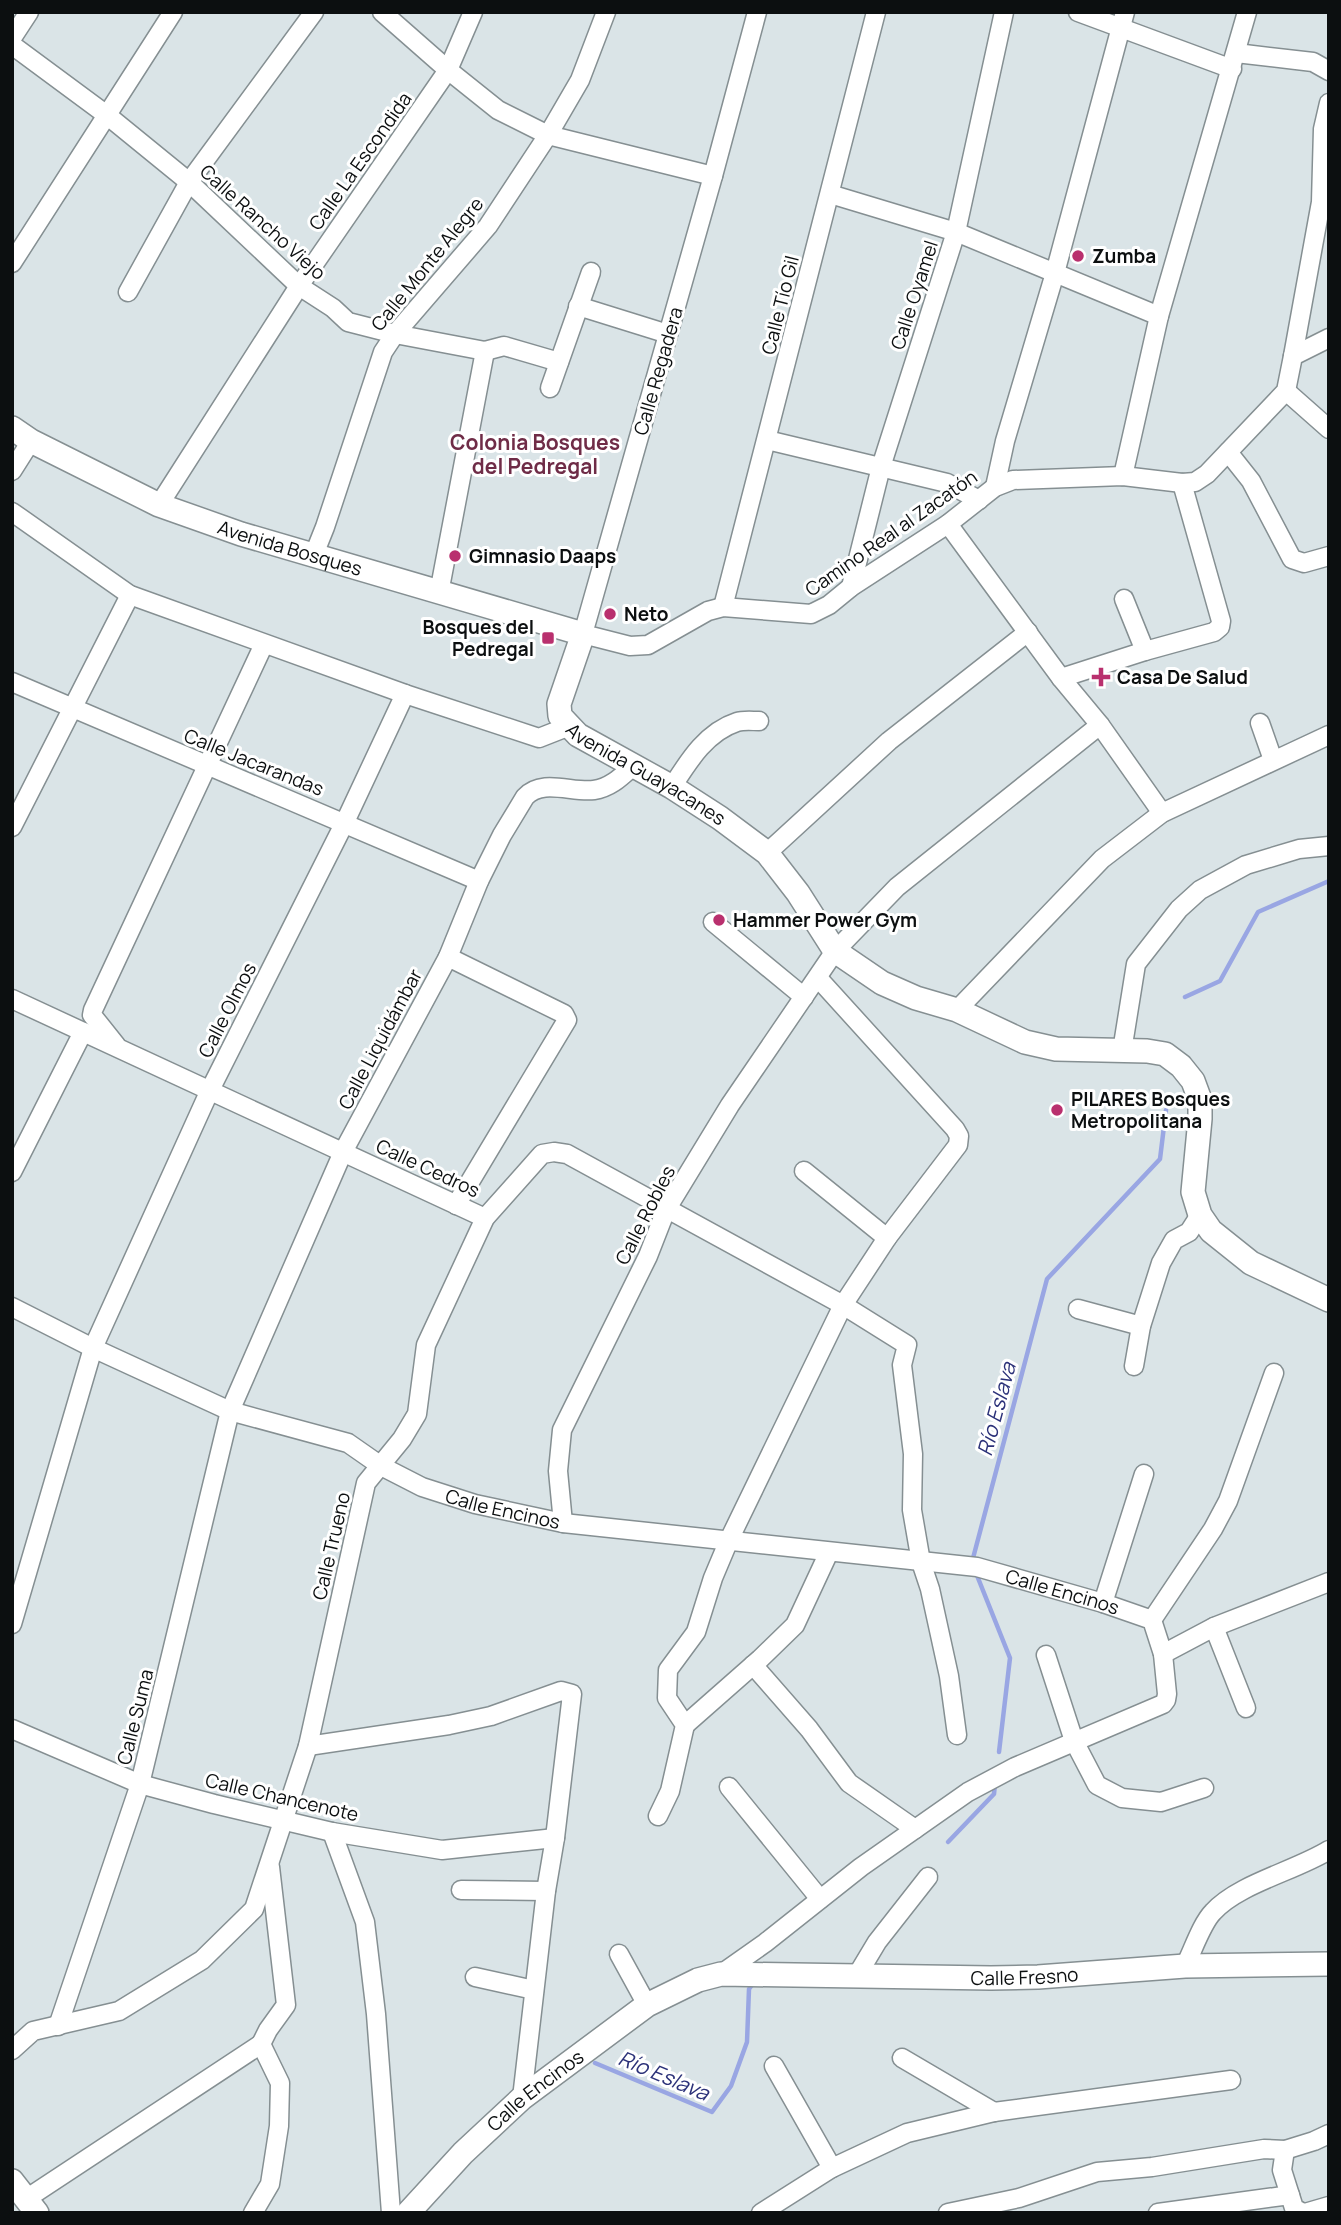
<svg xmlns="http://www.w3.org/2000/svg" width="1341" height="2225" font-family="Manrope,sans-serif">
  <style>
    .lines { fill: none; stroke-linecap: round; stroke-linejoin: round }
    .stream { stroke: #99a6e3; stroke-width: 4.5 }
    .minor-casing { stroke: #858f92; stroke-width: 21 }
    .tertiary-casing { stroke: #858f92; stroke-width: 26 }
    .minor { stroke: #fff; stroke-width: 18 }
    .tertiary { stroke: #fff; stroke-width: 23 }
    .poi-dot { fill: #b9306e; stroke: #fff; stroke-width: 2.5 }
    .labels { text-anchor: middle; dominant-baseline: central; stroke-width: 6; stroke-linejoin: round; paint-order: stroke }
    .street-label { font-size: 19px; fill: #0c0f10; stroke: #fff }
    .poi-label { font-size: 19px; font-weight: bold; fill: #0c0f10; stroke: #fff; text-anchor: start }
    .neighbourhood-label { font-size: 21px; font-weight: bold; fill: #6f2c47; stroke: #fff }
    .water-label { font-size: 21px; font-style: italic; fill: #2c3279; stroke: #fff }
  </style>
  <rect width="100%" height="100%" fill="#dae4e7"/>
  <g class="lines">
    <!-- stream -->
    <g class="stream">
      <polyline points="1185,997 1220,981 1258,912 1329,881"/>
      <polyline points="972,1562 1047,1279 1160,1159 1166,1110"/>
      <polyline points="976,1573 1010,1658 999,1752"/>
      <polyline points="948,1842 994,1794 995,1784"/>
      <polyline points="595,2063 712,2112 731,2086 747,2042 749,1989 752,1985"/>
    </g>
    <!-- minor casing -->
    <g class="minor-casing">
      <g id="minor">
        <polyline points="382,12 448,70 498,110 548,135 713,176"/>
        <polyline points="757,12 713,176 583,634 630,646 648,645 708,611 723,607 811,614 829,605 851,587 948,524 995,487 1013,480 1123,476 1182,483 1195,482 1207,474 1286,391 1293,356 1329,338"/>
        <polyline points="1078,12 1232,69"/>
        <polyline points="12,38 29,12"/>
        <polyline points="12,45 108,116 189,182 299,286 333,308 348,322 395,334 485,351 504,346 559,362"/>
        <polyline points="1236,53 1313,62 1329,71"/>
        <polyline points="830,194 956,232 1159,316"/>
        <polyline points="12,263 173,12"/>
        <polyline points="128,292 189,182 314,12"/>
        <polyline points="578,306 668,334"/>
        <polyline points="1293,356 1321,202 1323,129 1329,103"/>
        <polyline points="550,388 591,272"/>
        <polyline points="1286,391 1329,429"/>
        <polyline points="767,440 947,483 979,500"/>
        <polyline points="1228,452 1251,481 1292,559 1304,563 1329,556"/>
        <polyline points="12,471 31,441"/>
        <polyline points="1123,476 1159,316 1247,12"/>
        <polyline points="995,487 1005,441 1055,273 1125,12"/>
        <polyline points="159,505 299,286 448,70 473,12"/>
        <polyline points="12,512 130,595 405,694 539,738 567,727"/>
        <polyline points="948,524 1061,678 1100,725 1162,813"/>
        <polyline points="313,557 325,527 383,352 395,334 488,226 548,135 580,80 606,12"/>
        <polyline points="851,587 881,467 956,232 1004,12"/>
        <polyline points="439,593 485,351"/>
        <polyline points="1124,599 1145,651"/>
        <polyline points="723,607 876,12"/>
        <polyline points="1061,678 1145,651 1214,632 1220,627 1221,621 1182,483"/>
        <polyline points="12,682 479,881"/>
        <polyline points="1260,723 1273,760"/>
        <path d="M672 787C688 762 706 732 737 722 743 720 752 721 759 721"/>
        <polyline points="12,827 130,595"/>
        <polyline points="767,853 889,741 1028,632"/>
        <polyline points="713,922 804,997"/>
        <polyline points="448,957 564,1014 567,1020 456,1205"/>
        <polyline points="12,999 485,1218"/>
        <polyline points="957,1010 1102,859 1162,813 1329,735"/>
        <polyline points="116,1045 92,1015 93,1010 264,644"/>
        <polyline points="1122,1051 1136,964 1179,909 1200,890 1246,865 1299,849 1329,846"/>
        <polyline points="804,1171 887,1238"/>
        <polyline points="12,1172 83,1032"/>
        <path id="s1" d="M12 1307 93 1348 230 1411 348 1443 381 1466 422 1487 475 1504 563 1523 977 1567 1103 1603 1152 1620 1163 1654 1167 1694 1166 1700 1163 1704 1015 1767 968 1792 861 1867 765 1943 721 1974"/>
        <polyline points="1078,1309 1141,1326"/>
        <polyline points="1134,1366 1141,1326 1161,1263 1174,1240 1189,1232 1200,1215"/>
        <polyline points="563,1523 558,1471 562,1430 648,1256 666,1210 730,1105 835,951 897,887 1100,725"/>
        <polyline points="1103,1603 1144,1474"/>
        <polyline points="1152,1620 1213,1529 1228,1501 1274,1373"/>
        <polyline points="12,1624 93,1348 210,1090 345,822 405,694"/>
        <polyline points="1214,1627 1246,1708"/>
        <polyline points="1163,1654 1214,1627 1329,1582"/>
        <polyline points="1046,1655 1074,1741 1097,1785 1122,1798 1161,1802 1204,1788"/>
        <polyline points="753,1665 809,1729 849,1783 915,1829"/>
        <polyline points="685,1725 760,1659 795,1625 829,1552"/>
        <polyline points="12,1729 140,1784 214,1804 332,1832 442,1850 555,1838"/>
        <polyline points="308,1746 449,1725 491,1716 561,1691 572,1694 555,1838 546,1891 522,2098"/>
        <polyline points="729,1787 820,1899"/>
        <polyline points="658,1816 670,1791 685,1725 667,1698 668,1670 696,1632 713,1578 729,1540 843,1305 887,1238 958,1145 959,1136 955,1129 818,978"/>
        <polyline points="332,1832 365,1922 376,2014 391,2213"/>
        <polyline points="461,1890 546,1891"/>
        <polyline points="619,1954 647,2005"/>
        <path d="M1185 1966C1193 1950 1202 1923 1213 1912 1238 1884 1295 1871 1329 1850"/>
        <polyline points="475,1977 534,1990"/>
        <polyline points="856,1977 877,1942 928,1877"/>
        <path d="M58 2026 140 1784 230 1411 343 1152 448 957 479 881 502 835 525 797C542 778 572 793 594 790 610 788 621 777 632 767"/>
        <polyline points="261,2044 268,2030 286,2005 270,1867"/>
        <polyline points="12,2050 33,2031 119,2011 202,1960 254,1909 308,1746 366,1483 402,1439 417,1414 426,1345 485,1218 542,1154 554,1152 567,1154 843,1305 907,1345 902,1365 913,1454 912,1510 921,1562 930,1589 949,1676 957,1735"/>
        <polyline points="902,2058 994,2112"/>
        <polyline points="774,2066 832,2168"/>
        <polyline points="1285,2150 1282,2170 1294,2208 1303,2213"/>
        <polyline points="26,2199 261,2044"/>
        <polyline points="253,2213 270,2184 279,2126 280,2083 261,2044"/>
        <polyline points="761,2213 832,2168 907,2133 994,2112 1231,2080"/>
        <polyline points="948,2213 1019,2198 1097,2172 1152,2167 1264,2149 1285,2150 1314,2141 1329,2134"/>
        <polyline points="1158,2213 1290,2195"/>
        <polyline points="1305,2213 1329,2206"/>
      </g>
    </g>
    <!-- tertiary casing -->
    <g class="tertiary-casing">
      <g id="tertiary">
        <path id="s2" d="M12 428 31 441 159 505 241 534 583 634 559 704 560 716 578 735 672 787 720 818 767 853 798 893 835 951 882 983 916 998 957 1010 1025 1042 1056 1049 1147 1051 1165 1054 1181 1066 1193 1081 1200 1100V1119L1193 1192 1200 1215 1211 1231 1251 1263 1329 1300"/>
        <polyline points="12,2181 37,2213"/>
        <path id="s3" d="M408 2213 463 2153 522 2098 647 2005 698 1980 721 1974 991 1978 1038 1977 1185 1966 1329 1964"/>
      </g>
    </g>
    <!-- minor -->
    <use href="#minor" class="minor"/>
    <!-- tertiary -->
    <use href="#tertiary" class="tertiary"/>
  </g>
  <!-- markers -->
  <g class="poi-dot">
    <circle cx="1078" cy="256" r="7"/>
    <circle cx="455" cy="556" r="7"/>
    <circle cx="610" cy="614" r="7"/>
    <rect x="541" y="631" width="14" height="14" rx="3.5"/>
    <path d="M1097.5 666.5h7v7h7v7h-7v7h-7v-7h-7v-7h7z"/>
    <circle cx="719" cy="920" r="7"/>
    <circle cx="1057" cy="1110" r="7"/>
  </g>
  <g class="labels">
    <!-- street labels -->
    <g class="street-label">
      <text transform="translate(360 161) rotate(-55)">Calle La Escondida</text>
      <text transform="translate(263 222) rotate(42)">Calle Rancho Viejo</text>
      <text transform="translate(427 264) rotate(-51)">Calle Monte Alegre</text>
      <text transform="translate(914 295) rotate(-72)">Calle Oyamel</text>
      <text transform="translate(780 305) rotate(-76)">Calle Tío Gil</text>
      <text transform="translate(658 371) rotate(-74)">Calle Regadera</text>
      <text transform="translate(891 533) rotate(-35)">Camino Real al Zacatón</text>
      <text stroke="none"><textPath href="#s2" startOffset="304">Avenida Bosques</textPath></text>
      <text transform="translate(254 762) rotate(22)">Calle Jacarandas</text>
      <text stroke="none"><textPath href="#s2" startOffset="800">Avenida Guayacanes</textPath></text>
      <text transform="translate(227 1010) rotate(-63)">Calle Olmos</text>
      <text transform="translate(380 1039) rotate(-62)">Calle Liquidámbar</text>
      <text transform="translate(428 1168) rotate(25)">Calle Cedros</text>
      <text transform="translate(645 1215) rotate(-63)">Calle Robles</text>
      <text stroke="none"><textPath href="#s1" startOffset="534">Calle Encinos</textPath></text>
      <text transform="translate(331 1546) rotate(-77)">Calle Trueno</text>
      <text stroke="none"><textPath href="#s1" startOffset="1101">Calle Encinos</textPath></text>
      <text transform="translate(135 1717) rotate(-76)">Calle Suma</text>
      <text transform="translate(282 1797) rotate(13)">Calle Chancenote</text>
      <text stroke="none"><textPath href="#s3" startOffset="702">Calle Fresno</textPath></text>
      <text stroke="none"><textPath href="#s3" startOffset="177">Calle Encinos</textPath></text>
    </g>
    <!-- poi labels -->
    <g class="poi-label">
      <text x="1092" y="256">Zumba</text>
      <text x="469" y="556">Gimnasio Daaps</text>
      <text x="624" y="614">Neto</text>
      <text x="534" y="627" text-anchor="end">Bosques del<tspan x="534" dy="22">Pedregal</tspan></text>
      <text x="1117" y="677">Casa De Salud</text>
      <text x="733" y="920">Hammer Power Gym</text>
      <text x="1071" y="1099">PILARES Bosques<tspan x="1071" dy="22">Metropolitana</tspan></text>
    </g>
    <!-- neighbourhood labels -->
    <g class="neighbourhood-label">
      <text x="535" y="442">Colonia Bosques<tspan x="535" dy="24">del Pedregal</tspan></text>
    </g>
    <!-- water labels -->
    <g class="water-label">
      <text transform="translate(996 1409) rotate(-75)">Río Eslava</text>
      <text transform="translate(664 2075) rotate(23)">Río Eslava</text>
    </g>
  </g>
  <!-- border -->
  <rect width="1341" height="2225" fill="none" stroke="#0c0f10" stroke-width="28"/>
</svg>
